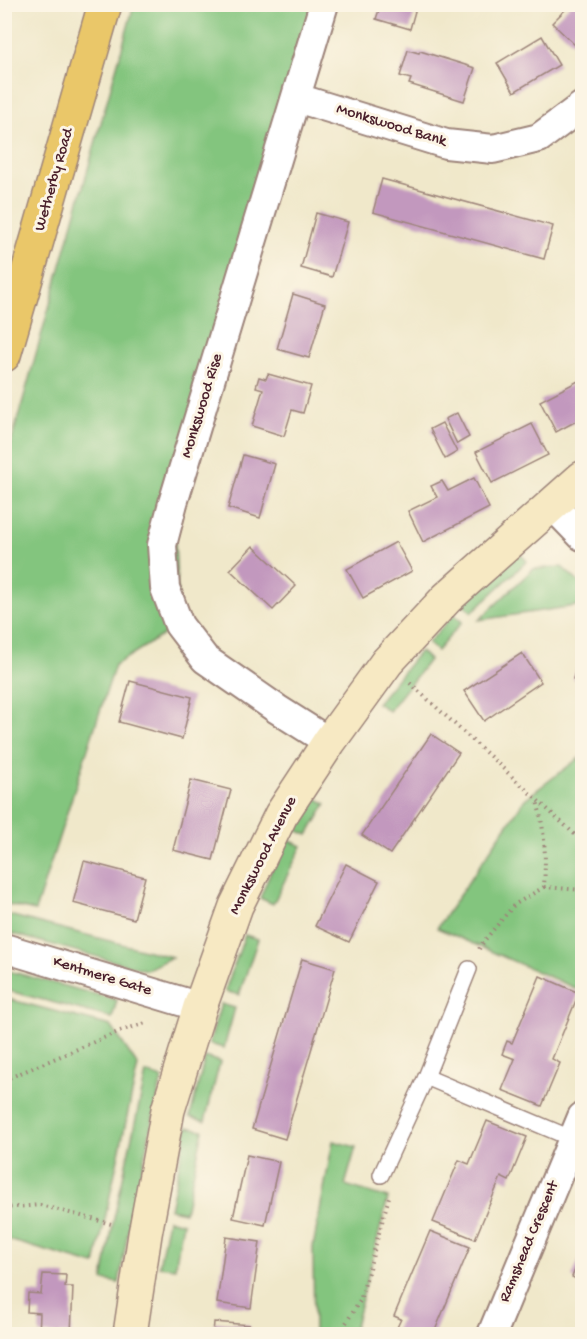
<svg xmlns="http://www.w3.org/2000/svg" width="587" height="1339" font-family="'Gochi Hand',sans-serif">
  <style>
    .green { fill: #83c57e; stroke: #667254; stroke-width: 1.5 }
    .building { fill: #c298be }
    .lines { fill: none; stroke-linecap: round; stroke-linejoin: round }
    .lane-casing { stroke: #9d847a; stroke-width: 18 }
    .street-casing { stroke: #9d847a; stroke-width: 32 }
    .secondary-casing { stroke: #9d847a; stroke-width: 36 }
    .primary-casing { stroke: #9d847a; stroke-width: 36 }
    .path { stroke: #9d847a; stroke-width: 4; stroke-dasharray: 1.5 4.5; stroke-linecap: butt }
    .lane { stroke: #fff; stroke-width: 15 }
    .street { stroke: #fff; stroke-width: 28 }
    .secondary { stroke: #f7e9c3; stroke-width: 33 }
    .primary { stroke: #eac769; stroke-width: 33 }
    .labels { text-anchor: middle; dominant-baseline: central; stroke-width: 6; stroke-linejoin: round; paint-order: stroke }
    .street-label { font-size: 16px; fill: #4a1f2b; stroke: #fcf5e5 }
  </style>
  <rect width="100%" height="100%" fill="#fcf5e5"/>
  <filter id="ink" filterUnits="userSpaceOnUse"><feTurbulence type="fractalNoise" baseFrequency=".0167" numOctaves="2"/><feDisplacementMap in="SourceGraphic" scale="12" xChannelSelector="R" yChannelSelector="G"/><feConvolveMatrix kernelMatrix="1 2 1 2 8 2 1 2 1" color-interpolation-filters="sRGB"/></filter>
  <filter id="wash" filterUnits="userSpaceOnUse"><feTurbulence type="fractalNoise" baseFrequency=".008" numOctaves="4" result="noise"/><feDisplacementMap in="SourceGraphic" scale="24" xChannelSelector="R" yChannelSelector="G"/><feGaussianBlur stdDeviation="1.35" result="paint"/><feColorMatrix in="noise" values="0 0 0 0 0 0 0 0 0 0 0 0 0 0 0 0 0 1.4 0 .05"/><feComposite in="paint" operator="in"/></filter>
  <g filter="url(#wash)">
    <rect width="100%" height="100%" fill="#f0e8ca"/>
    <!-- green -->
    <g class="green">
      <polygon points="134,5 324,5 173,503 179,625 115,665 35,911 5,904 5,464"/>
      <polygon points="519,553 527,561 472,612 463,604"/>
      <polygon points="562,567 582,585 582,605 479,620 533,569"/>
      <polygon points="454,614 462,622 437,651 428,643"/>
      <polygon points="420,651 429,660 389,711 377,703"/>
      <polygon points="579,758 582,763 582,991 437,928 525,799"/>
      <polygon points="313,796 326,804 308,835 294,829"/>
      <polygon points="288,840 302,846 273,904 260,898 274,864"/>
      <polygon points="4,914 5,914 172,957 146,970 5,932"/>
      <polygon points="245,935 258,939 239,995 225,991"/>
      <polygon points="5,970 117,1000 112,1018 5,990"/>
      <polygon points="4,998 111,1026 138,1066 95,1265 5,1239"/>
      <polygon points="221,1004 235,1008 224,1048 209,1044"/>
      <polygon points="205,1057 220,1062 205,1121 190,1117"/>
      <polygon points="146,1073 162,1078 129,1226 119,1283 103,1280 113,1223"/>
      <polygon points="187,1127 203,1130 185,1212 170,1209"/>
      <polygon points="333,1141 356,1147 345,1185 388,1198 353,1334 314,1334 313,1247"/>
      <polygon points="168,1219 183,1223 175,1268 159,1266"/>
    </g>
    <g id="blocks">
      <!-- building -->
      <g class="building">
        <polygon points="381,4 417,4 410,29 376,19"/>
        <polygon points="571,4 582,4 582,39 576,46 552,23"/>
        <polygon points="542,36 559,65 514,92 497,63"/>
        <polygon points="408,50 419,53 420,51 475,68 464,101 409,84 411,79 400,76"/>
        <polygon points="382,179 553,226 544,259 373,212"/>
        <polygon points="316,213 348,222 332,277 301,268"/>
        <polygon points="293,294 325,304 309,358 277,349"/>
        <polygon points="268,374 311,386 303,413 292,410 284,436 252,426 263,389 256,387 259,377 266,379"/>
        <polygon points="582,379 582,418 556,432 540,401"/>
        <polygon points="457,413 469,437 457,444 445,419"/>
        <polygon points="442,423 457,452 445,459 430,429"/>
        <polygon points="532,424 548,455 492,483 476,452"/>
        <polygon points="243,455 275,464 260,518 228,508"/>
        <polygon points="474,478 489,508 423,542 408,511 437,497 431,486 442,481 448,491"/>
        <polygon points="396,542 412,571 363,598 347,569"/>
        <polygon points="253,546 296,586 273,610 230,570"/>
        <polygon points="582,650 582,682 573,679"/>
        <polygon points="522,653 541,682 484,721 464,691"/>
        <polygon points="130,681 192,697 182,739 119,722"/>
        <polygon points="431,734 459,753 390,854 362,835"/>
        <polygon points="191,780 231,790 213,860 173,850"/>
        <polygon points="84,861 145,877 134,919 73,903"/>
        <polygon points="346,864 379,881 349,942 315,926"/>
        <polygon points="302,959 335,969 285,1139 252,1129"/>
        <polygon points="540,976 579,993 552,1059 560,1063 542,1106 502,1090 515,1059 502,1054 507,1041 512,1043"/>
        <polygon points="487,1121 527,1137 509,1181 501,1177 475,1239 433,1222 459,1160 469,1164"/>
        <polygon points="247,1155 279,1162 265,1225 233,1218"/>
        <polygon points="430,1231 470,1247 434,1333 438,1334 394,1334 401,1319 394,1316"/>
        <polygon points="226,1237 260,1242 251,1308 217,1303"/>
        <polygon points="582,1253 582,1282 572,1277"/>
        <polygon points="43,1274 66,1275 65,1287 73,1287 71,1334 39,1334 40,1313 27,1312 28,1293 41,1294"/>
        <polygon points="214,1322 250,1325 249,1334 213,1334"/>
      </g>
    </g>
  </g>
  <g filter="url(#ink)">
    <use href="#blocks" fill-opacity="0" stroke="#9d847a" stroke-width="1.5"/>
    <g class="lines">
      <!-- lane casing -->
      <g class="lane-casing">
        <g id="lane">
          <polyline points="426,1077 573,1139"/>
          <polyline points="381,1175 426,1077 469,969"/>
        </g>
      </g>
      <!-- street casing -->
      <g class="street-casing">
        <g id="street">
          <polyline points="324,4 173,503 162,545 165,588 179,625 205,659 277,709 329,742"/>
          <polyline points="297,98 446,144 493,149 539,138 582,106"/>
          <polyline points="552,505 582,536"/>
          <polyline points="4,948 200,1007"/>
          <polyline points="492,1334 582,1117"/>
        </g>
      </g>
      <!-- secondary casing -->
      <g class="secondary-casing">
        <polyline id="secondary" points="130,1334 145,1234 168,1110 200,1007 236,906 281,815 329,742 387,662 447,598 582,478"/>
      </g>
      <!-- primary casing -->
      <g class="primary-casing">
        <polyline id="primary" points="4,355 105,4"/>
      </g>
      <!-- path -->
      <g class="path">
        <polyline points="410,683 582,841"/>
        <polyline points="544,887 582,890"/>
        <path d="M479 949 484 941 514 905 544 887C546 855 545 831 537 801"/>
        <polyline points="4,1080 120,1031 146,1023"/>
        <polyline points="4,1208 40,1205 115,1225"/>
        <polyline points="342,1334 344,1326 360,1301 389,1197"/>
      </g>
      <!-- lane -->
      <use href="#lane" class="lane"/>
      <!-- street -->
      <use href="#street" class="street"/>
      <!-- secondary -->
      <use href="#secondary" class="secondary"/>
      <!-- primary -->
      <use href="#primary" class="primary"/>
    </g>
  </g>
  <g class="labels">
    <!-- street labels -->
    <g class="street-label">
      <text transform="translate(391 126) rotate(17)">Monkswood Bank</text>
      <text transform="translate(55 180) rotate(-74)">Wetherby Road</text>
      <text transform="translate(203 406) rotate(-73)">Monkswood Rise</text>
      <text transform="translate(264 856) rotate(-63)">Monkswood Avenue</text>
      <text transform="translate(102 977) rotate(17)">Kentmere Gate</text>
      <text transform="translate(530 1242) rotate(-67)">Ramshead Crescent</text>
    </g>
  </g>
  <!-- margin -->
  <rect width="587" height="1339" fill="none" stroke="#fcf5e5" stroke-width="24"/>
</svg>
